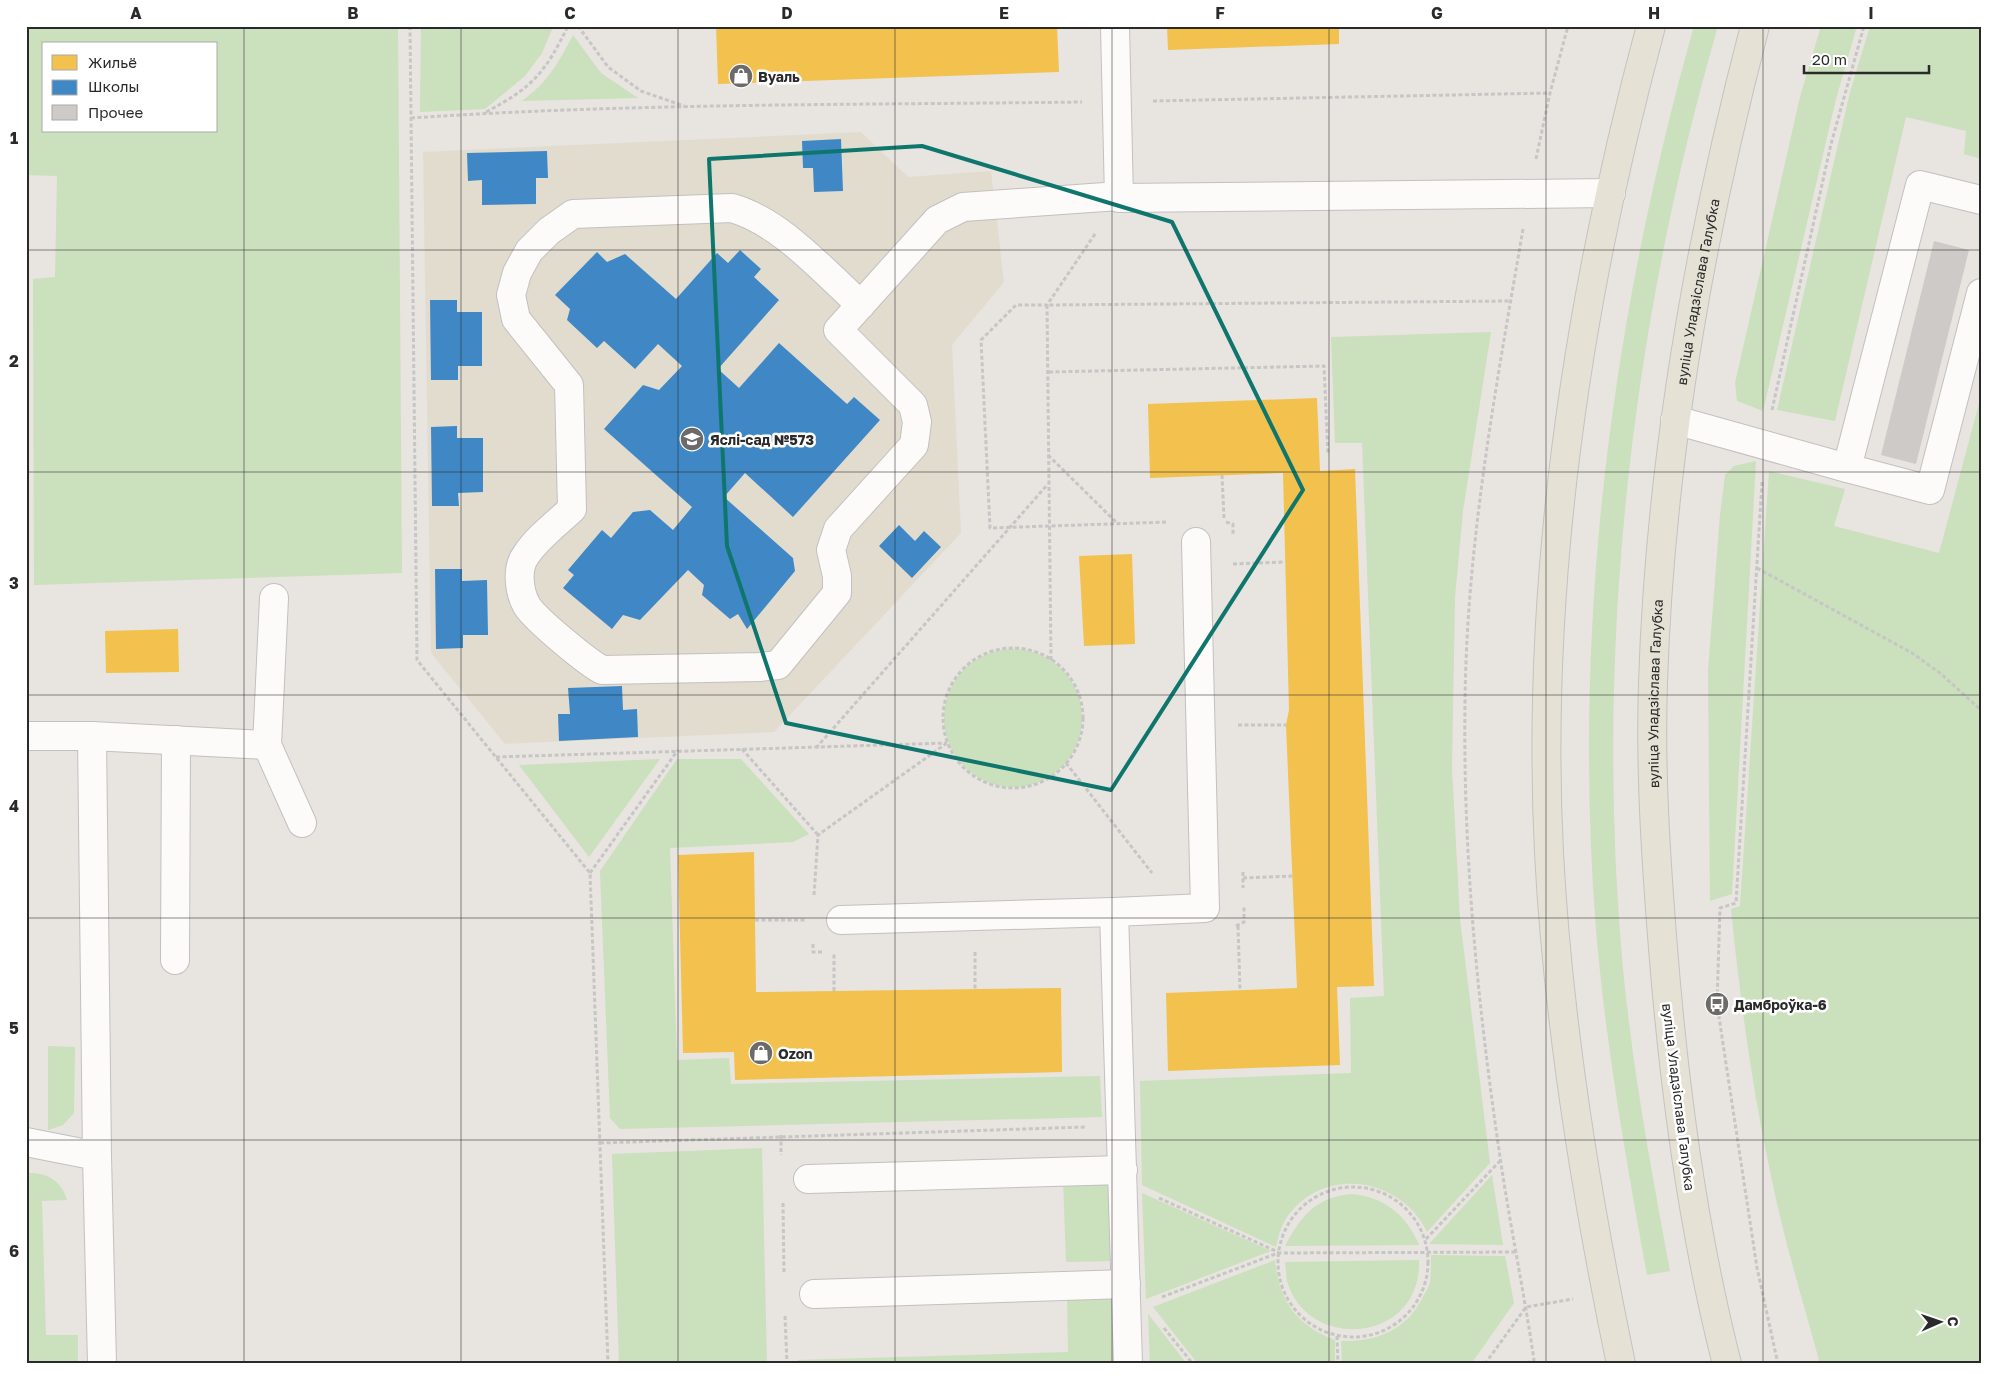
<svg xmlns="http://www.w3.org/2000/svg" width="2007" height="1390" font-family="'Golos Text',sans-serif">
  <style>
    .education { fill: #e2dccf }
    .green { fill: #cbe0bc; fill-rule: evenodd }
    .homes { fill: #f2c14e }
    .schools { fill: #3f88c5 }
    .building { fill: #cdcac7 }
    .lines { fill: none; stroke-linecap: round; stroke-linejoin: round }
    .minor-casing { stroke: #c2c0c0; stroke-width: 30 }
    .major-casing { stroke: #c4c3c1; stroke-width: 30 }
    .path { stroke: #c6c6c5; stroke-width: 3; stroke-dasharray: 4 2.5; stroke-linecap: butt }
    .minor { stroke: #fcfbfa; stroke-width: 28 }
    .major { stroke: #e5e1d5; stroke-width: 28 }
    .marked { fill: none; stroke: #0f766e; stroke-width: 4; stroke-linejoin: round }
    .grid { fill: none; stroke: #2a2a2a; stroke-width: 1; stroke-opacity: 0.55 }
    .labels { text-anchor: middle; dominant-baseline: central; stroke-width: 5; stroke-linejoin: round; paint-order: stroke }
    .poi-label { font-size: 14px; font-weight: bold; fill: #2a2a2a; stroke: #fff; text-anchor: start }
    .street-label { font-size: 14px; fill: #2a2a2a; stroke: #fff }
    .neatline { fill: none; stroke: #2a2a2a; stroke-width: 2 }
    .grid-label { font-size: 16px; text-anchor: middle; font-weight: bold; fill: #2a2a2a }
  </style>
  <rect width="100%" height="100%" fill="#e8e4e0"/>
  <!-- education -->
  <polygon class="education" points="861,132 908,177 991,171 1004,282 952,345 961,533 774,732 505,744 431,653 423,152"/>
  <!-- green -->
  <g class="green">
    <path d="M26 26H398L402 573 34 585 33 279 55 277 57 176 26 175ZM44 44H216V131H44Z"/>
    <polygon points="421,26 553,26 553,27 542,53 525,76 485,109 420,112"/>
    <path d="M1694 26H1718C1632 323 1596 638 1621 946 1630 1056 1650 1163 1670 1271L1647 1275C1626 1160 1606 1046 1596 930 1572 624 1611 321 1694 26Z"/>
    <polygon points="1821,26 1857,26 1836,99 1763,411 1737,401 1735,383 1800,97"/>
    <polygon points="1870,26 1981,26 1981,159 1964,154 1966,131 1906,117 1835,421 1777,410 1850,92"/>
    <path d="M573 35 601 73 638 98 522 101C547 83 559 62 573 35Z"/>
    <path d="M1491 332 1463 511 1455 597 1452 768 1460 919 1490 1163 1427 1232C1403 1180 1329 1165 1291 1212 1282 1222 1279 1234 1276 1247L1142 1185 1140 1081 1351 1073 1350 998 1384 996 1362 443H1335L1331 337Z"/>
    <path d="M1981 396V1364H1820C1803 1301 1784 1240 1771 1176 1752 1088 1740 999 1731 909L1740 906 1769 471 1845 489 1834 526 1939 553Z"/>
    <polygon points="1756,461 1732,894 1710,901 1708,671 1720,515 1725,475 1734,466"/>
    <circle cx="1013" cy="718" r="69"/>
    <polygon points="660,759 589,857 519,765"/>
    <polygon points="677,759 741,759 809,834 793,842 670,848 677,1060 729,1058 731,1084 1100,1076 1102,1117 620,1129 610,1118 600,871"/>
    <polygon points="48,1046 75,1047 74,1113 63,1125 48,1130"/>
    <polygon points="762,1148 767,1364 619,1364 612,1154"/>
    <path d="M26 1173C47 1172 61 1180 67 1200L42 1201 46 1335H78V1364H26Z"/>
    <polygon points="1492,1175 1503,1245 1429,1244"/>
    <polygon points="1111,1179 1114,1261 1066,1262 1063,1180"/>
    <polygon points="1142,1193 1271,1251 1146,1299"/>
    <path d="M1351 1194C1385 1197 1406 1215 1419 1245L1285 1246C1300 1217 1316 1197 1351 1194Z"/>
    <path d="M1431 1255 1505 1256 1514 1303 1471 1364H1342L1341 1341C1376 1342 1405 1331 1422 1299 1424 1294 1429 1288 1430 1282 1431 1273 1431 1264 1431 1255Z"/>
    <path d="M1275 1260C1279 1301 1296 1325 1335 1340V1364H1198L1153 1307Z"/>
    <path d="M1419 1260C1422 1344 1307 1352 1287 1281 1286 1276 1286 1269 1285 1262Z"/>
    <polygon points="1116,1297 1117,1364 798,1364 798,1360 1068,1352 1067,1298"/>
    <polygon points="1148,1314 1187,1364 1150,1364"/>
  </g>
  <!-- homes -->
  <g class="homes">
    <polygon points="716,26 1057,26 1059,72 718,84"/>
    <polygon points="1167,26 1339,26 1339,44 1168,50"/>
    <polygon points="1317,398 1320,471 1355,469 1374,986 1337,987 1340,1065 1168,1071 1166,993 1297,988 1286,725 1289,710 1283,473 1150,478 1148,404"/>
    <polygon points="1132,554 1135,644 1084,646 1079,556"/>
    <polygon points="178,629 179,672 106,673 105,631"/>
    <polygon points="754,852 756,992 1061,988 1062,1072 735,1080 734,1052 683,1053 678,855"/>
  </g>
  <!-- schools -->
  <g class="schools">
    <polygon points="841,139 843,191 814,192 813,168 803,168 802,141"/>
    <polygon points="547,151 548,178 536,178 536,204 482,205 482,180 468,181 467,153"/>
    <polygon points="740,250 761,269 754,277 779,300 718,369 739,388 779,343 847,404 854,397 880,420 793,517 745,473 724,497 793,558 795,571 747,629 738,614 730,619 702,595 704,585 688,570 640,620 623,615 612,629 563,588 574,575 568,570 602,530 611,538 633,512 650,510 673,530 692,507 604,429 643,385 659,390 682,366 658,344 635,369 604,341 597,348 567,320 570,309 555,295 597,252 607,262 625,254 676,299 717,253 728,263"/>
    <polygon points="430,300 457,300 457,312 482,312 482,366 458,366 458,380 431,380"/>
    <polygon points="457,426 457,438 483,438 483,492 458,493 459,506 432,506 431,427"/>
    <polygon points="899,525 915,541 924,531 941,547 912,578 879,546"/>
    <polygon points="435,569 462,569 462,581 487,580 488,635 463,635 463,648 436,649"/>
    <polygon points="622,686 623,710 637,709 638,737 559,741 558,714 570,714 568,688"/>
  </g>
  <!-- building -->
  <polygon class="building" points="1934,241 1969,250 1916,464 1881,455"/>
  <g class="lines">
    <!-- minor casing -->
    <g class="minor-casing">
      <g id="minor">
        <polyline points="1115,26 1119,198 1611,193"/>
        <polyline points="1981,200 1920,185 1847,468 1930,490 1981,293"/>
        <path d="M861 305C823 271 781 222 732 208L573 214 549 231 529 251 517 273 511 295 516 319 569 385 572 509C557 523 537 538 526 555 516 568 519 592 527 606 536 620 587 662 602 670L760 667 778 665 837 593V576L831 550 838 529 914 445 917 422 913 405 838 330 937 220 963 207 1119 196"/>
        <polyline points="1675,420 1847,468"/>
        <polyline points="26,736 92,736 97,1156"/>
        <polyline points="92,736 267,745 274,598"/>
        <polyline points="267,745 302,823"/>
        <polyline points="841,920 1114,912"/>
        <polyline points="175,960 176,740"/>
        <polyline points="26,1142 97,1156 102,1364"/>
        <polyline points="808,1179 1123,1170"/>
        <polyline points="814,1294 1126,1284"/>
        <polyline points="1128,1364 1114,912 1205,908 1196,542"/>
      </g>
    </g>
    <!-- major casing -->
    <g class="major-casing">
      <g id="major">
        <path d="M1621 1364C1586 1196 1558 1024 1549 853 1535 575 1579 294 1651 26"/>
        <path id="s1" d="M1727 1364C1692 1227 1674 1088 1663 948 1656 860 1650 771 1653 683 1660 462 1699 240 1755 26"/>
      </g>
    </g>
    <!-- path -->
    <g class="path">
      <polyline points="410,26 417,660 590,873 608,1364"/>
      <polyline points="578,26 608,67 641,91 684,106"/>
      <polyline points="1153,101 1550,93"/>
      <path d="M486 112C532 88 545 73 568 26"/>
      <path d="M411 118C634 103 858 105 1082 102"/>
      <polyline points="1536,159 1550,93 1568,26"/>
      <path d="M1523 229C1496 387 1466 546 1465 706 1463 857 1478 1007 1500 1157 1510 1225 1524 1292 1534 1360L1525 1364"/>
      <polyline points="1095,234 1047,305 1016,305 981,340 990,528 1168,522"/>
      <polyline points="1049,372 1324,366 1328,455"/>
      <polyline points="1772,410 1831,144 1864,26"/>
      <polyline points="1048,455 1117,523"/>
      <polyline points="1222,475 1224,519"/>
      <polyline points="1762,482 1736,903 1720,908 1717,1004 1757,1268 1778,1364"/>
      <polyline points="1226,522 1233,524 1233,536"/>
      <polyline points="1233,564 1285,562"/>
      <polyline points="1757,568 1912,653 1940,673 1981,710"/>
      <circle cx="1013" cy="718" r="70"/>
      <polyline points="1051,660 1047,305 1510,301"/>
      <polyline points="1238,725 1286,725"/>
      <polyline points="816,748 1048,484"/>
      <polyline points="742,749 818,835"/>
      <polyline points="496,757 947,743"/>
      <polyline points="1066,763 1152,873"/>
      <polyline points="1243,872 1243,888"/>
      <polyline points="590,873 678,750"/>
      <polyline points="1243,878 1292,876"/>
      <polyline points="814,895 818,835 947,743"/>
      <polyline points="755,920 807,920"/>
      <polyline points="1236,926 1244,922 1244,905"/>
      <polyline points="1238,926 1240,991"/>
      <polyline points="813,944 813,952 824,952"/>
      <polyline points="975,952 975,989"/>
      <polyline points="834,991 834,954"/>
      <polyline points="1705,1005 1717,1004"/>
      <polyline points="781,1135 781,1155"/>
      <polyline points="600,1143 1085,1127"/>
      <circle cx="1353" cy="1262" r="75"/>
      <polyline points="1159,1198 1278,1252"/>
      <polyline points="783,1203 784,1272"/>
      <polyline points="1426,1239 1500,1161"/>
      <polyline points="1162,1297 1278,1253 1516,1252"/>
      <polyline points="785,1316 787,1364"/>
      <polyline points="1164,1328 1193,1364"/>
      <polyline points="1337,1336 1338,1364"/>
      <polyline points="1485,1364 1526,1307 1573,1299"/>
      <polyline points="1973,1364 1981,1360"/>
    </g>
    <!-- minor -->
    <use href="#minor" class="minor"/>
    <!-- major -->
    <use href="#major" class="major"/>
  </g>
  <!-- marked area -->
  <path class="marked" d="M922 146 1172 222 1303 490 1111 790 786 723 727 546 709 159Z"/>
  <!-- grid -->
  <path class="grid" d="M244 26V1364M461 26V1364M678 26V1364M895 26V1364M1112 26V1364M1329 26V1364M1546 26V1364M1763 26V1364M26 250H1981M26 472H1981M26 695H1981M26 918H1981M26 1140H1981"/>
  <!-- icons -->
  <defs>
    <g id="shop-disc" transform="scale(1.25)"><circle r="9.5" fill="#6c6b6a" stroke="#fff"/><path d="M-5-2.5h2.3a2.7 3.5 0 0 1 5.4 0H5L5.5 6h-11ZM-1.5-2.5h3a1.5 2.3 0 0 0-3 0Z" fill="#fff"/></g>
    <g id="school-disc" transform="scale(1.25)"><circle r="9.5" fill="#6c6b6a" stroke="#fff"/><path d="M0-5L7-2L0 1L-7-2ZM-4 1L0 2.5L4 1V4Q0 6-4 4Z" fill="#fff"/></g>
    <g id="bus-disc" transform="scale(1.25)"><circle r="9.5" fill="#6c6b6a" stroke="#fff"/><path d="M-5-6H5V4H4V6H2V4H-2V6H-4V4H-5ZM-3.5-4V0h7V-4ZM-3.5 1.2v1.5H-2V1.2ZM2 1.2v1.5H3.5V1.2Z" fill="#fff"/></g>
  </defs>
  <g fill-rule="evenodd">
    <use href="#shop-disc" x="741" y="76"/>
    <use href="#school-disc" x="692" y="439"/>
    <use href="#bus-disc" x="1717" y="1004"/>
    <use href="#shop-disc" x="761" y="1053"/>
  </g>
  <g class="labels">
    <!-- poi labels -->
    <g class="poi-label">
      <text x="758" y="76">Вуаль</text>
      <text x="710" y="439">Яслі-сад №573</text>
      <text x="1734" y="1004">Дамброўка-6</text>
      <text x="778" y="1053">Ozon</text>
    </g>
    <!-- street labels -->
    <g class="street-label">
      <text stroke="none"><textPath href="#s1" startOffset="1081">вуліца Уладзіслава Галубка</textPath></text>
      <text stroke="none"><textPath href="#s1" startOffset="676">вуліца Уладзіслава Галубка</textPath></text>
      <text transform="translate(1679 1097) rotate(83)">вуліца Уладзіслава Галубка</text>
    </g>
  </g>
  <!-- border -->
  <rect width="2007" height="1390" fill="none" stroke="#ffffff" stroke-width="55"/>
  <!-- legend -->
  <rect x="42" y="42" width="175" height="90" fill="#ffffff" stroke="#aaaaaa"/>
  <rect x="52" y="55" width="25" height="15" fill="#f2c14e" stroke="#aaaaaa"/>
  <text x="88" y="68" font-size="15" fill="#2a2a2a">Жильё</text>
  <rect x="52" y="80" width="25" height="15" fill="#3f88c5" stroke="#aaaaaa"/>
  <text x="88" y="92" font-size="15" fill="#2a2a2a">Школы</text>
  <rect x="52" y="105" width="25" height="15" fill="#cdcac7" stroke="#aaaaaa"/>
  <text x="88" y="118" font-size="15" fill="#2a2a2a">Прочее</text>
  <!-- north arrow -->
  <g transform="translate(1940 1322) rotate(88)" stroke="#ffffff" stroke-width="4" paint-order="stroke">
  <path d="M0-4L9 19L0 12L-9 19Z" fill="#2a2a2a"/>
  <text y="-8" font-size="14" font-weight="bold" text-anchor="middle" fill="#2a2a2a">С</text>
  </g>
  <!-- scale -->
  <path d="M1804 65v8h125v-8" fill="none" stroke="#2a2a2a" stroke-width="2.5"/>
  <text x="1812" y="65" font-size="15" fill="#2a2a2a" stroke="#ffffff" stroke-width="4" paint-order="stroke">20 m</text>
  <rect x="28" y="28" width="1952" height="1334" class="neatline"/>
  <g class="grid-label">
    <text x="136" y="19">A</text>
    <text x="353" y="19">B</text>
    <text x="570" y="19">C</text>
    <text x="787" y="19">D</text>
    <text x="1004" y="19">E</text>
    <text x="1220" y="19">F</text>
    <text x="1437" y="19">G</text>
    <text x="1654" y="19">H</text>
    <text x="1871" y="19">I</text>
    <text x="14" y="144">1</text>
    <text x="14" y="367">2</text>
    <text x="14" y="589">3</text>
    <text x="14" y="812">4</text>
    <text x="14" y="1034">5</text>
    <text x="14" y="1257">6</text>
  </g>
</svg>
